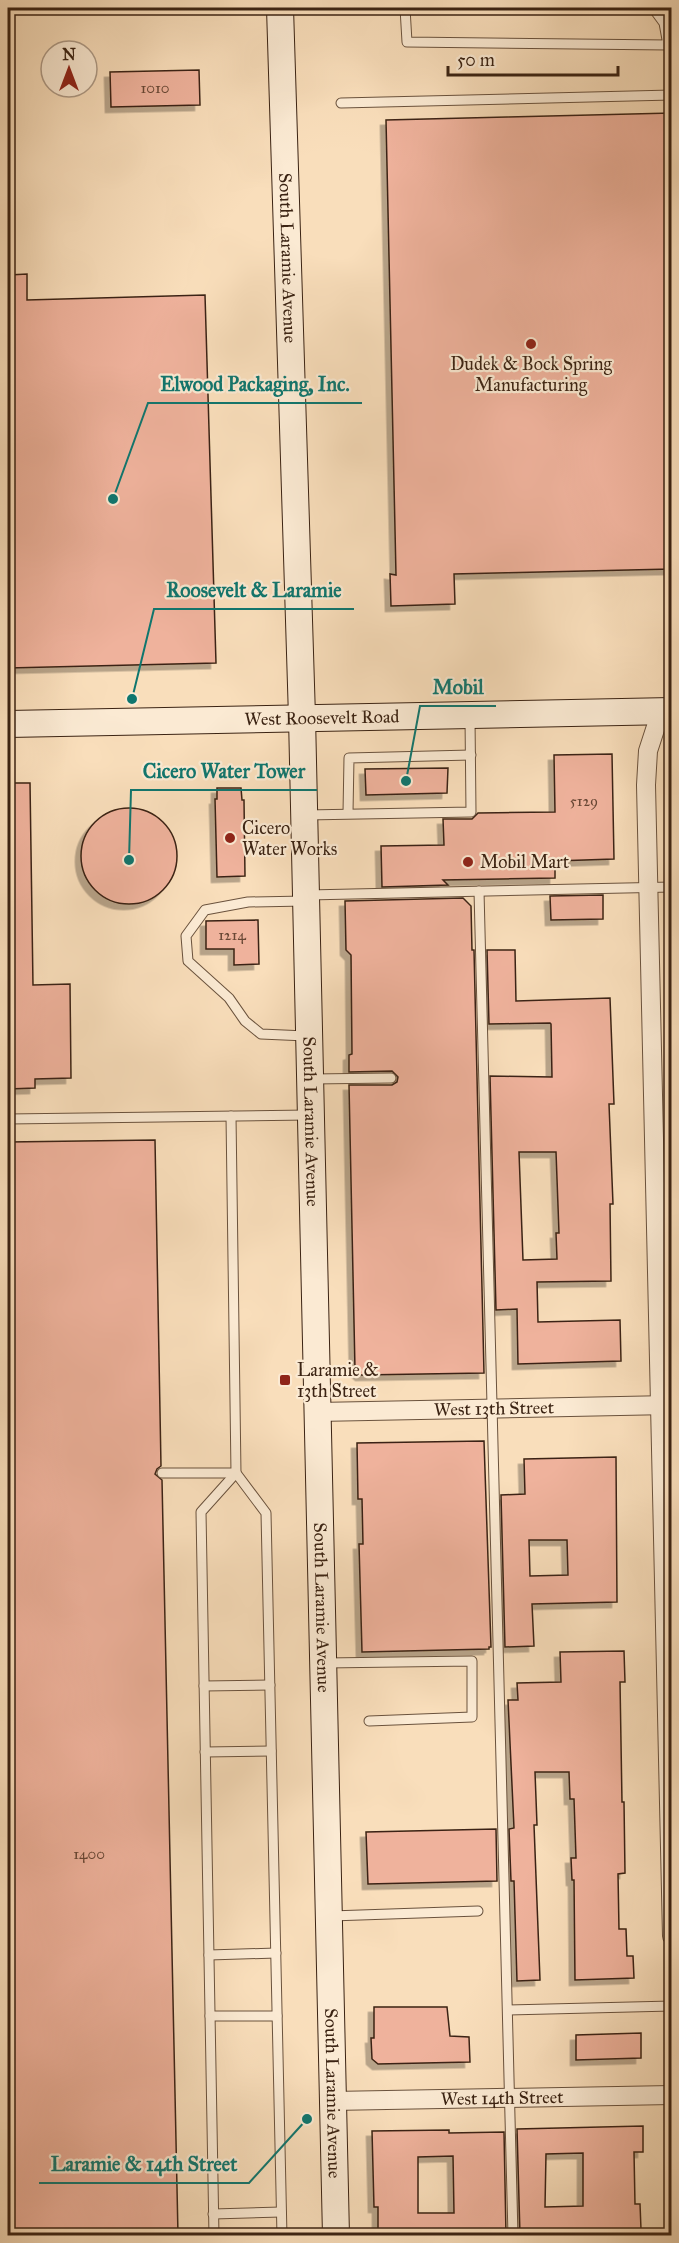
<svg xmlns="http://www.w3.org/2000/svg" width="679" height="2243" font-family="'IM FELL Great Primer',serif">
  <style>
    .building { fill: #efb29c; stroke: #3b2313; stroke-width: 1.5; fill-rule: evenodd; filter: url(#shadow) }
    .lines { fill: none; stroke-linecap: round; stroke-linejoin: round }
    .lane-casing { stroke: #6a523d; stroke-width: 11 }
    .street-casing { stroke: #6a523d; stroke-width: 20 }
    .secondary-casing { stroke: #3b2313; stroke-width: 28 }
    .lane { stroke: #fbead3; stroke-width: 9 }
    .street { stroke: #fbead3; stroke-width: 18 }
    .secondary { stroke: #fbead3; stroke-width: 26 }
    .poi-dot { fill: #8f2418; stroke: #fbead3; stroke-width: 2 }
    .labels { text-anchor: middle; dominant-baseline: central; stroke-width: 4.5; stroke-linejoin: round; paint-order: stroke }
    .number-label { font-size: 15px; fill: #684735 }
    .street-label { font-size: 18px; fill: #3b2313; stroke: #fbead3 }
    .poi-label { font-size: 18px; fill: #3b2313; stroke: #fbead3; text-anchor: start }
    .leader { fill: none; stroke: #0f766e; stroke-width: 2 }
    .callout-dot { fill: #0f766e; stroke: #fbead3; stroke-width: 2 }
    .callout-label { font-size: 20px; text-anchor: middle; font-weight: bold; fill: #0f766e; stroke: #fbead3; stroke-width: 4.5; stroke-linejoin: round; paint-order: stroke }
  </style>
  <defs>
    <filter id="shadow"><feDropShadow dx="-5.5" dy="5.5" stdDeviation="0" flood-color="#0004"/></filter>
  </defs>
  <rect width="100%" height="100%" fill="#f9debb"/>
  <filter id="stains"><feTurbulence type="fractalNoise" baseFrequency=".00333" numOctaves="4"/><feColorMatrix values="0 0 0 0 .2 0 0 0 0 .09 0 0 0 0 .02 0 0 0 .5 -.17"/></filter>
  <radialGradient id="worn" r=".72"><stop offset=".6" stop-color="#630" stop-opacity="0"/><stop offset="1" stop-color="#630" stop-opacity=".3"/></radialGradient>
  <!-- building -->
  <g class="building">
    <polygon points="199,70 200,105 111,107 110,72"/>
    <polygon points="672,113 672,569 454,574 455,604 391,606 390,574 396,575 386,120"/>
    <polygon points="27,274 27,300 205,295 216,663 8,668 8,335 11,334 9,275"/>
    <polygon points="612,754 614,859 555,861 555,878 443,880 448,885 382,887 381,846 444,845 443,819 472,819 478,813 555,812 554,755"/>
    <polygon points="448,768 447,793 366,795 365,769"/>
    <polygon points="8,783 30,783 33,985 70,984 71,1078 35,1079 35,1088 8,1089"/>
    <polygon points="217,788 241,788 242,800 244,800 245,876 217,877 215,799 217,799"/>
    <circle cx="129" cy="856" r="48"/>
    <polygon points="603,895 603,919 551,920 550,896"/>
    <polygon points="463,898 471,906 472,950 474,950 484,1373 361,1375 355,1370 349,1085 392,1085 397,1082 398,1077 392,1071 349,1072 349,1055 352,1054 351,955 346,950 345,901"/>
    <polygon points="258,920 259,964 234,965 234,949 206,949 206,921"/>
    <path d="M487 950H515L516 1001 610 998 614 1104H609L613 1204H610L611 1281 537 1282 538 1322 620 1320 621 1361 518 1364 517 1309 496 1310 490 1076 552 1077 551 1024 550 1023 489 1024ZM519 1152H556L559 1233H556L557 1259 523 1260Z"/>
    <polygon points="155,1140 161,1466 157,1469 155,1474 162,1480 178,2235 8,2235 8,1142"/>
    <polygon points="484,1441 491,1647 489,1647 489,1649 362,1652 359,1544 363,1544 362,1499 358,1499 357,1443"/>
    <path d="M616 1457 617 1602 532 1604 534 1646 505 1647 501 1495 525 1494 524 1459ZM529 1540H567L568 1575 530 1576Z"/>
    <polygon points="624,1651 625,1682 620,1682 622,1802 624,1802 625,1873 618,1874 619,1929 626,1929 627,1956 633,1956 634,1978 575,1980 574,1880 572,1880 571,1858 576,1858 574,1799 570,1799 569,1772 535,1772 537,1825 534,1825 540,1980 517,1981 514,1881 511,1881 509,1829 514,1828 508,1700 518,1700 517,1683 561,1682 560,1652"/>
    <polygon points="496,1829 497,1881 368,1884 366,1832"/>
    <polygon points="374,2007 447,2007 450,2036 469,2037 470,2062 378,2064 372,2059 371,2038 374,2038"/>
    <polygon points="641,2033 641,2058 576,2060 576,2035"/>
    <path d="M643 2126V2152H634L635 2204H640L641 2229H635V2235H586V2231L543 2232V2235H520L517 2129ZM583 2153V2206L545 2207 546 2154Z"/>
    <path d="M449 2130V2133L504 2132 506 2235H378V2207H374L372 2131ZM453 2156 454 2213H418V2157Z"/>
  </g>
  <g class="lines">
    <!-- lane casing -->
    <g class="lane-casing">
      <g id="lane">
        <polyline points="405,8 407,42 668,45 664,23 653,8"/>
        <polyline points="341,103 672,95"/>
        <polyline points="348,813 349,758 471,755"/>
        <polyline points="306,815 471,812 470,718"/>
        <polyline points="479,891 513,2236"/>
        <polyline points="308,895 672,887"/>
        <polyline points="305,901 248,902 205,910 186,936 188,961 229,998 245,1021 261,1034 306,1036"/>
        <polyline points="312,1079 391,1078"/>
        <polyline points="8,1119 308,1115"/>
        <polyline points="162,1473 236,1473 266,1513 282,2236"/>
        <polyline points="325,1663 472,1661 472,1717 369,1721"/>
        <polyline points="204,1686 270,1685"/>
        <polyline points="205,1752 271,1751"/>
        <polyline points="331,1916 478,1911"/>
        <polyline points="209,1955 276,1953"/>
        <polyline points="508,2010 672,2006"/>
        <polyline points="210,2016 277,2016"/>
        <polyline points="213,2214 281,2212"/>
        <polyline points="214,2236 201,1512 236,1473 231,1116"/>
      </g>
    </g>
    <!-- street casing -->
    <g class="street-casing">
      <g id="street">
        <polyline points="661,711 648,751 646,785 672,1936"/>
        <path id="s1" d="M317 1412 670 1405"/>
        <path id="s2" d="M332 2101 672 2095"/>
      </g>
    </g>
    <!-- secondary casing -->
    <g class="secondary-casing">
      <g id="secondary">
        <path id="s3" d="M280 8 302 717 336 2236"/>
        <path id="s4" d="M8 724 672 711"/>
      </g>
    </g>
    <!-- lane -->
    <use href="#lane" class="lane"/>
    <!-- street -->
    <use href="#street" class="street"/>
    <!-- secondary -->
    <use href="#secondary" class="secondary"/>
  </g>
  <!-- markers -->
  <g class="poi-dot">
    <circle cx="531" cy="344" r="6"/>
    <circle cx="230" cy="838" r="6"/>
    <circle cx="468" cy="862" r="6"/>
    <rect x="279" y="1374" width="12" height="12" rx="3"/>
  </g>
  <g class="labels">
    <!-- number labels -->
    <g class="number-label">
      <text x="155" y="88">1010</text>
      <text x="584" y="801">5129</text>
      <text x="232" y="935">1214</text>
      <text x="89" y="1854">1400</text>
    </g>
    <!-- street labels -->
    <g class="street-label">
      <text stroke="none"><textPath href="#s3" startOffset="250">South Laramie Avenue</textPath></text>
      <text stroke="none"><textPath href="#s4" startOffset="314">West Roosevelt Road</textPath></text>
      <text stroke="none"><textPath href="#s3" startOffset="1114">South Laramie Avenue</textPath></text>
      <text stroke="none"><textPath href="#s1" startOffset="177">West 13th Street</textPath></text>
      <text stroke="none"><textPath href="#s3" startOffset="1600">South Laramie Avenue</textPath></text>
      <text stroke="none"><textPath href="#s3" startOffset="2086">South Laramie Avenue</textPath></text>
      <text stroke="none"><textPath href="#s2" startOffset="170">West 14th Street</textPath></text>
    </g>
    <!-- poi labels -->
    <g class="poi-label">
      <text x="531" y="364" text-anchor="middle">Dudek &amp; Bock Spring<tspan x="531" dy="21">Manufacturing</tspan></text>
      <text x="242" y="828">Cicero<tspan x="242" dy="21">Water Works</tspan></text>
      <text x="480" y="862">Mobil Mart</text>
      <text x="297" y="1370">Laramie &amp;<tspan x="297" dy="21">13th Street</tspan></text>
    </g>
  </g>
  <!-- callouts -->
  <path class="leader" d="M113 499L148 403H362M132 699L154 609H354M406 781L420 706H496M129 860L131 790H317M307 2119L249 2183H39"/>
  <g class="callout-dot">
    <circle cx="113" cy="499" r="6"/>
    <circle cx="132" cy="699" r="6"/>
    <circle cx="406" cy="781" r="6"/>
    <circle cx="129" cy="860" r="6"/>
    <circle cx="307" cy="2119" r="6"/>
  </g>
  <g class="callout-label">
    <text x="255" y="391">Elwood Packaging, Inc.</text>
    <text x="254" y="597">Roosevelt &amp; Laramie</text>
    <text x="458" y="694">Mobil</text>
    <text x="224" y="778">Cicero Water Tower</text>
    <text x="144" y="2171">Laramie &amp; 14th Street</text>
  </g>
  <!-- margin -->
  <rect width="679" height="2243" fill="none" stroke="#f9debb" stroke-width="30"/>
  <rect x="9" y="9" width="661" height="2225" fill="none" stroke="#3b2313" stroke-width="3"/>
  <rect x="15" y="15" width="649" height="2213" fill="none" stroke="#3b2313" stroke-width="1.5"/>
  <!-- north arrow -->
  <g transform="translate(69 69)"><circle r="28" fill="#fbead3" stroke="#ae9a86" stroke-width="1.5"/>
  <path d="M0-4.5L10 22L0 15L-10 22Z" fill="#8f2418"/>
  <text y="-9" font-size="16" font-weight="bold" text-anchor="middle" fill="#3b2313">N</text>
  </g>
  <!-- scale -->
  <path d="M448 66v9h170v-9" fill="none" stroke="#3b2313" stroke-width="3"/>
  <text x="457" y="66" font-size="18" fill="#3b2313" stroke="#fbead3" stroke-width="4.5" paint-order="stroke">50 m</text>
  <rect width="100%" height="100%" filter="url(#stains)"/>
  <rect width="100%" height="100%" fill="url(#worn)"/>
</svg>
